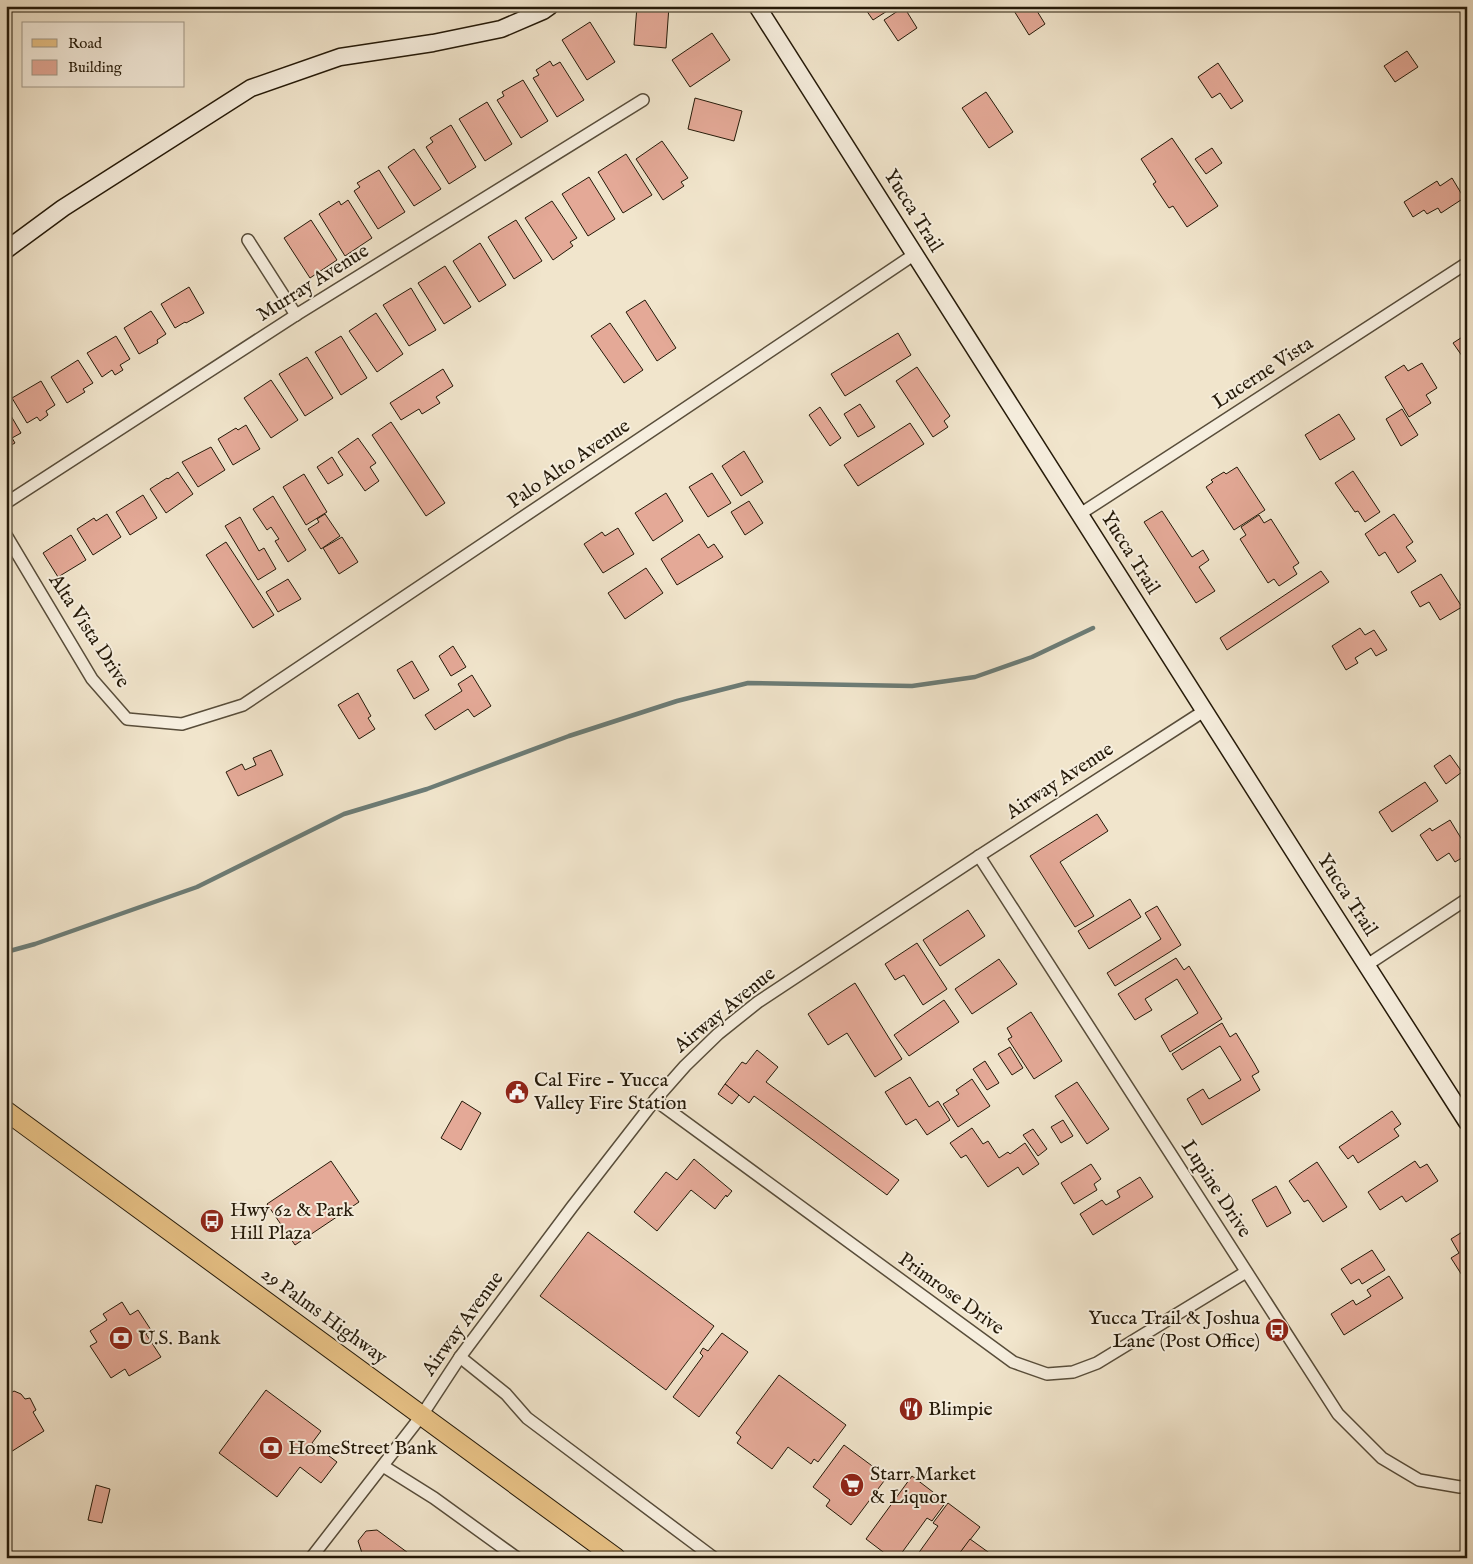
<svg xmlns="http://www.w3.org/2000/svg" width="1473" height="1564" font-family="'IM FELL English',serif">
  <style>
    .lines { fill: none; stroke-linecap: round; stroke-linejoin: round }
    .stream { stroke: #6c7c76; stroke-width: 4.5 }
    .building { fill: #e4a997; stroke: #251a09 }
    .street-casing { stroke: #584d3a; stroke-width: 14 }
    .secondary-casing { stroke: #251a09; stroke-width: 19 }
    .primary-casing { stroke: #251a09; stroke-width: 21 }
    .street { stroke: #f6eede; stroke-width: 11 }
    .secondary { stroke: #f6eede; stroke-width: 16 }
    .primary { stroke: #e8c286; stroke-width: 19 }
    .labels { text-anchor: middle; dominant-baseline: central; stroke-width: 4; stroke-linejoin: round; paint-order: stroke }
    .street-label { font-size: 20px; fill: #251a09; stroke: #f6eede }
    .poi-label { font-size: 20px; fill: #251a09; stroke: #f6eede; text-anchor: start }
  </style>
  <rect width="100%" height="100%" fill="#f1e5cc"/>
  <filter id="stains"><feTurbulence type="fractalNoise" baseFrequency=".004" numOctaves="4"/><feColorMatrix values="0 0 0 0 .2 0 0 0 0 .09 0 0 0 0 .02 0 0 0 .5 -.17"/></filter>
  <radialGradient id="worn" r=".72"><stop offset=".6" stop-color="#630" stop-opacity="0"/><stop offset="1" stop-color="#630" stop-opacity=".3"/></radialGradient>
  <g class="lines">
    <!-- stream -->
    <polyline class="stream" points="6,952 35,944 197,887 344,814 427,789 569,736 677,701 748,683 912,686 975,677 1032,657 1093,628"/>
  </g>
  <!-- building -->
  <g class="building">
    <polygon points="637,6 669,6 666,48 634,45"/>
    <polygon points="872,6 895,6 873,20 866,10"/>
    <polygon points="1011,6 1044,6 1037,11 1045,24 1029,35"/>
    <polygon points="904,7 917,28 898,41 884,20"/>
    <polygon points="590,22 615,62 587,80 562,40"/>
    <polygon points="712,33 730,60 690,87 672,60"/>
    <polygon points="1407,51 1418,67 1395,82 1384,66"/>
    <polygon points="550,61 553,66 560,62 584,100 557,117 533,78 539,75 536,70"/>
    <polygon points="1218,63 1243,101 1231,109 1220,93 1212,98 1198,77"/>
    <polygon points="523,80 548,121 521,138 497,100 504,96 502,92"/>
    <polygon points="986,92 1013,132 989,148 962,108"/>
    <polygon points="695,98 742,111 734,141 688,129"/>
    <polygon points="487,102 512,144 485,161 459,119"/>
    <polygon points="451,125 476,167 449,184 426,147 433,142 430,138"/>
    <polygon points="1172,138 1218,206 1187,227 1173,206 1169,208 1153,184 1156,182 1141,159"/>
    <polygon points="662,141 688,178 681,182 684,186 663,200 636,159"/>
    <polygon points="1212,148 1222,163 1206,174 1195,159"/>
    <polygon points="414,149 441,189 414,206 388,167"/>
    <polygon points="626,154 652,195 623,213 598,172"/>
    <polygon points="379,170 405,212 378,229 354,191 360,187 357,183"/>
    <polygon points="589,177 615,219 588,236 562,194"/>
    <polygon points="1452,178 1464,198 1441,213 1438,208 1427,214 1424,210 1413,217 1404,202 1437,181 1440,186"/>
    <polygon points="348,200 372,238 345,256 319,214 339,201 341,205"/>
    <polygon points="552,201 577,238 570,242 573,246 553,260 525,218"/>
    <polygon points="311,220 337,260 310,278 284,238"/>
    <polygon points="516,220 542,261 514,279 488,237"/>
    <polygon points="480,243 506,285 479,302 453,261"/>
    <polygon points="445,266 471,307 444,324 418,283"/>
    <polygon points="189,287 204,313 186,323 185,322 175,328 161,304"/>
    <polygon points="411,288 436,330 409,346 383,305"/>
    <polygon points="645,300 676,348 657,361 626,312"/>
    <polygon points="151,311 166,334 157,340 158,343 139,354 124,328"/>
    <polygon points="376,313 403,354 377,372 349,331"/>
    <polygon points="610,323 643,370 624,383 591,336"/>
    <polygon points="898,333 911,355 845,396 831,374"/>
    <polygon points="1467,334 1467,363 1453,343"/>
    <polygon points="116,336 130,359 120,365 123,370 115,375 112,370 102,377 87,353"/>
    <polygon points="341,336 367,378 341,395 315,352"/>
    <polygon points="307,357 333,398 305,416 279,374"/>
    <polygon points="78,360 93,383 83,389 85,392 67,403 51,377"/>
    <polygon points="1422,363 1437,388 1426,395 1431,403 1409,417 1385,377 1404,365 1408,371"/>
    <polygon points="917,367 950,416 944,421 948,427 933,437 896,381"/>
    <polygon points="443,369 453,386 436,397 440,403 422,414 419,409 401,420 390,403"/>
    <polygon points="271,380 298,420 271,438 244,398"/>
    <polygon points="41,381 55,405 46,411 48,415 40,421 37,417 27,423 12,398"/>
    <polygon points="860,404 875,427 858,437 844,414"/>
    <polygon points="820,407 841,438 830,446 809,415"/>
    <polygon points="7,409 21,433 12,438 15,443 6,448"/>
    <polygon points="1402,409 1418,435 1401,446 1386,419"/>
    <polygon points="1339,414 1355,439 1320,460 1305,435"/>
    <polygon points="391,422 445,503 426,516 372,435"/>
    <polygon points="910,423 924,444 858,486 844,465"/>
    <polygon points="246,425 260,449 233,465 218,439 236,428 238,430"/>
    <polygon points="358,438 376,463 370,467 379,481 365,491 338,452"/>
    <polygon points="211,447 225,470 198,487 182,462"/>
    <polygon points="744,451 763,482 741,496 722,466"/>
    <polygon points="332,457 343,475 328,484 317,467"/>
    <polygon points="1237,467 1265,510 1234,530 1206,487 1213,482 1211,480 1224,472 1226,474"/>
    <polygon points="1353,471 1380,512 1365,522 1358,511 1355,512 1335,483"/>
    <polygon points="178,472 193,494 166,513 150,489 167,478 168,479"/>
    <polygon points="712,473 731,503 708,517 689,487"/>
    <polygon points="304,474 327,512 306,525 283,487"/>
    <polygon points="666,493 683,521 653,541 635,513"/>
    <polygon points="143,495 157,518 130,535 116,512"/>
    <polygon points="273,496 306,550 288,562 275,541 279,539 271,527 267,530 253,509"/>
    <polygon points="749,501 763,523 745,535 731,512"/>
    <polygon points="1162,511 1192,557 1203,550 1209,560 1199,567 1215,591 1196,603 1144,522"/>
    <polygon points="107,514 121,537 93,555 77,529 94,518 96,521"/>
    <polygon points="325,514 340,536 321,549 308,529 319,522 317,519"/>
    <polygon points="1394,514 1413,542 1406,547 1416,561 1398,573 1385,552 1379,556 1365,534"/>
    <polygon points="1259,515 1264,523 1271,519 1299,563 1293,567 1297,574 1279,586 1274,579 1268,583 1240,539 1246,535 1241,527"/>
    <polygon points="240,517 259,551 264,548 276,569 258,580 225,526"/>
    <polygon points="618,528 634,554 603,573 584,544 602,532 605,536"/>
    <polygon points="699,534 708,548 714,544 723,557 677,585 661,559"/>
    <polygon points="71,535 86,560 58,577 43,553"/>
    <polygon points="342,537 358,562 339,574 323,548"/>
    <polygon points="226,542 274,615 253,628 206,555"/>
    <polygon points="646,568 663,593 625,619 608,593"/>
    <polygon points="1321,571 1329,582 1227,650 1220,638"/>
    <polygon points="1441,574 1462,607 1440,620 1429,602 1420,607 1411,592"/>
    <polygon points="288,579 301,599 278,612 266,592"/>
    <polygon points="1360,628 1365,635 1374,630 1387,650 1376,656 1371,648 1355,658 1358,663 1346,670 1332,646"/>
    <polygon points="453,646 466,667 451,676 439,656"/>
    <polygon points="412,661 429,690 414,699 397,670"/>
    <polygon points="472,675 491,706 474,717 468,709 435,730 425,715 462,691 458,684"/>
    <polygon points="358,693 371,716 368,718 375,729 359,739 338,705"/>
    <polygon points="271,750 283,775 238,796 226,772 242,764 245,770 256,765 253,758"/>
    <polygon points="1450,755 1462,772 1446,784 1434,766"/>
    <polygon points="1425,782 1438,801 1392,832 1379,812"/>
    <polygon points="1097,814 1108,831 1060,862 1094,916 1075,927 1030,856"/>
    <polygon points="1450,820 1467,848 1467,855 1455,862 1449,853 1437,861 1420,835 1430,828 1432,831"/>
    <polygon points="1130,899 1141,917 1089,949 1078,931"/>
    <polygon points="1157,906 1181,945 1115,986 1107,973 1161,939 1145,913"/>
    <polygon points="968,910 985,936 940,966 923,940"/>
    <polygon points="917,943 947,989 923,1005 904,975 895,980 885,964"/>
    <polygon points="1176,958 1184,970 1189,966 1222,1019 1170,1052 1161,1036 1198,1013 1177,979 1145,999 1152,1010 1135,1020 1118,994"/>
    <polygon points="999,959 1017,984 972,1014 955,989"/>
    <polygon points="855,983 902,1059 875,1077 847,1033 828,1045 808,1014"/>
    <polygon points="944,1000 959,1022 909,1056 894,1035"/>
    <polygon points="1031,1012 1062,1061 1034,1079 1008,1039 1012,1037 1007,1028"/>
    <polygon points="1222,1023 1230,1037 1236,1033 1254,1063 1259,1072 1252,1076 1260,1090 1202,1125 1187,1099 1203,1089 1209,1099 1241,1080 1220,1046 1182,1070 1172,1054"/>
    <polygon points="1010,1047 1023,1068 1012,1075 998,1054"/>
    <polygon points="757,1050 778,1067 766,1082 899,1180 887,1195 754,1096 749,1103 725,1084 742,1062 746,1064"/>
    <polygon points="985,1061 999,1083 987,1090 973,1069"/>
    <polygon points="910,1077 929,1107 938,1101 950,1120 927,1135 916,1119 906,1125 885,1092"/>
    <polygon points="972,1079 990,1106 958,1127 943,1104 959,1094 956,1090"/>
    <polygon points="1077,1082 1109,1129 1087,1144 1055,1096"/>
    <polygon points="725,1084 739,1095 732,1104 718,1094"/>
    <polygon points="462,1101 481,1113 461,1150 441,1138"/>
    <polygon points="1392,1111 1401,1124 1394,1129 1399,1136 1358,1163 1353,1155 1348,1159 1339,1147"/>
    <polygon points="1063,1120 1073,1136 1061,1143 1051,1127"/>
    <polygon points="972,1128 983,1144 988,1141 999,1158 1008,1152 1010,1154 1025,1143 1039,1164 1023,1175 1018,1167 988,1187 966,1155 961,1158 950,1143"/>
    <polygon points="1033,1129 1047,1149 1038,1156 1023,1135"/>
    <polygon points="694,1159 732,1191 727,1197 726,1195 715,1209 691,1190 657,1231 634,1212 666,1172 677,1180"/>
    <polygon points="331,1161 359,1202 295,1245 267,1204"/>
    <polygon points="1415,1161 1420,1168 1427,1164 1438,1181 1406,1202 1402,1196 1380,1210 1368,1192"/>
    <polygon points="1317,1162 1347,1207 1323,1222 1308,1200 1304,1202 1289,1181"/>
    <polygon points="1091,1164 1101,1179 1094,1184 1097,1190 1074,1204 1061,1183"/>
    <polygon points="1140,1177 1153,1197 1093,1235 1080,1214 1102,1200 1106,1205 1120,1197 1117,1191"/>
    <polygon points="1276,1186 1291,1213 1267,1227 1252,1200"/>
    <polygon points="1467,1229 1467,1283 1451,1258 1459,1253 1451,1239"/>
    <polygon points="588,1232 714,1326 666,1390 540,1296"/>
    <polygon points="1372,1250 1385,1270 1362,1284 1359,1279 1351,1284 1341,1269"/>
    <polygon points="1389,1276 1403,1298 1344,1335 1331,1314 1353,1300 1356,1305 1371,1296 1367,1290"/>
    <polygon points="122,1302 130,1315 138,1310 151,1330 146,1334 161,1357 129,1376 125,1369 111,1378 90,1346 97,1342 90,1331 107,1320 103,1314"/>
    <polygon points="722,1333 748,1352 699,1417 673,1397 703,1356 700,1353 703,1348 708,1351"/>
    <polygon points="779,1375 846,1425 818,1462 814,1459 811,1464 788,1447 772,1469 737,1443 741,1437 736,1433"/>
    <polygon points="266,1390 321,1431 312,1443 337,1462 321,1483 300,1467 277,1497 219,1453"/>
    <polygon points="14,1391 21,1394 25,1399 30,1398 36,1410 33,1412 44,1431 6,1455 6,1396"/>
    <polygon points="844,1445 887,1477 851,1525 826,1506 830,1500 813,1487"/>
    <polygon points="912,1476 946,1502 932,1521 927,1518 898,1558 891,1558 866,1539"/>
    <polygon points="96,1485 110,1489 102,1523 88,1520"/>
    <polygon points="948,1503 980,1527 956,1558 915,1558 938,1526 933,1523"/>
    <polygon points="377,1530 415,1558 368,1558 362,1553 358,1541 366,1531"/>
    <polygon points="970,1539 995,1557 995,1558 956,1558"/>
  </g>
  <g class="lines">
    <!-- street casing -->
    <g class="street-casing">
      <g id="street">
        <polyline points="248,240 296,315"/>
        <polyline points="6,503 296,315 643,100"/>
        <polyline points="1080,514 1467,263"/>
        <polyline points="6,535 92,679 127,719 182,724 243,705 915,254"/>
        <polyline points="979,856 1338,1414 1382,1458 1419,1480 1460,1487 1467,1486"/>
        <polyline points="1367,965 1467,899"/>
        <polyline points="655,1100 1013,1362 1047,1374 1073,1372 1097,1363 1246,1272"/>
        <polyline points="460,1357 506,1394 527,1418 714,1558"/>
        <polyline points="383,1466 434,1498 517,1558"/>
        <polyline points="311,1558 422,1415 460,1357 572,1207 655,1100 685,1066 718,1034 758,1002 979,856 1204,711"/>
      </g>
    </g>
    <!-- secondary casing -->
    <g class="secondary-casing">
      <g id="secondary">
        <polyline points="757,6 1310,877 1467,1122"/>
        <polyline points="6,250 63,208 251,88 340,57 433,43 501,29 543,11 550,6"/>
      </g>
    </g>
    <!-- primary casing -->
    <g class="primary-casing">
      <polyline id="primary" points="6,1111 616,1558"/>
    </g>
    <!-- street -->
    <use href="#street" class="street"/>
    <!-- secondary -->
    <use href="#secondary" class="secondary"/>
    <!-- primary -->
    <use href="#primary" class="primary"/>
  </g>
  <!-- icons -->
  <defs>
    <g id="civic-disc" transform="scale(1.25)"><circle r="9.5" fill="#8f2418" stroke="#f6eede"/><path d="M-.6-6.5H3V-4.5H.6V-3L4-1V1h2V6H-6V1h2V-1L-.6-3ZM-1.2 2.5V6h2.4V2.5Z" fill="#fff"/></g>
    <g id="bus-disc" transform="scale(1.25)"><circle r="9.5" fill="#8f2418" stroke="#f6eede"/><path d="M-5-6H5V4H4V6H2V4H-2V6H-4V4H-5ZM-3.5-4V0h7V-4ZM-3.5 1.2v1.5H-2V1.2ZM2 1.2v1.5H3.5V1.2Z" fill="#fff"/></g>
    <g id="bank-disc" transform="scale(1.25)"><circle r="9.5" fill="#8f2418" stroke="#f6eede"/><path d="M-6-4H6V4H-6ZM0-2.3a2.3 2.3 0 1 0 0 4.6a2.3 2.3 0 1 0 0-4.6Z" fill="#fff"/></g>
    <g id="restaurant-disc" transform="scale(1.25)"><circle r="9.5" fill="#8f2418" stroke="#f6eede"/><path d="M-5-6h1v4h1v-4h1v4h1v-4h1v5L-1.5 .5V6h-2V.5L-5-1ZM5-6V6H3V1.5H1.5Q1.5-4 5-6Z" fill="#fff"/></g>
    <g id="supermarket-disc" transform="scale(1.25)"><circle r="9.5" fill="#8f2418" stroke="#f6eede"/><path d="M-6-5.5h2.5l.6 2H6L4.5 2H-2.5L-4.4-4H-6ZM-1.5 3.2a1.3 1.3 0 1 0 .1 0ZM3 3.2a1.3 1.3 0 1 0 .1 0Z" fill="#fff"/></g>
  </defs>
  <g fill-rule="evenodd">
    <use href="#civic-disc" x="517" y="1092"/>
    <use href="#bus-disc" x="212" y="1221"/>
    <use href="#bus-disc" x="1277" y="1330"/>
    <use href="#bank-disc" x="121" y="1338"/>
    <use href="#restaurant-disc" x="911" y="1409"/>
    <use href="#bank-disc" x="271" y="1448"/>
    <use href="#supermarket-disc" x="852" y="1485"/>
  </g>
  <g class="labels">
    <!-- street labels -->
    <g class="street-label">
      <text transform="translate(913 211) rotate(58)">Yucca Trail</text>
      <text transform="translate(313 283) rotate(-32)">Murray Avenue</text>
      <text transform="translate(1263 373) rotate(-33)">Lucerne Vista</text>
      <text transform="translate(569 464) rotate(-34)">Palo Alto Avenue</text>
      <text transform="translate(1130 553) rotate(58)">Yucca Trail</text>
      <text transform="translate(89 631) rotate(57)">Alta Vista Drive</text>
      <text transform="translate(1060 781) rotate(-33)">Airway Avenue</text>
      <text transform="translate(1347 895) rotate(57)">Yucca Trail</text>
      <text transform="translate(725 1010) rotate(-39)">Airway Avenue</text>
      <text transform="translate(1216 1189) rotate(57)">Lupine Drive</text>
      <text transform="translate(951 1294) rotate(36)">Primrose Drive</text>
      <text transform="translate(324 1316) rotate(36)">29 Palms Highway</text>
      <text transform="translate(463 1324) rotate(-54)">Airway Avenue</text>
    </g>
    <!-- poi labels -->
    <g class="poi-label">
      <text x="534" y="1080">Cal Fire - Yucca<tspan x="534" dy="23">Valley Fire Station</tspan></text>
      <text x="230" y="1210">Hwy 62 &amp; Park<tspan x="230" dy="23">Hill Plaza</tspan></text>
      <text x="1260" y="1318" text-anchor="end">Yucca Trail &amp; Joshua<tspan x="1260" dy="23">Lane (Post Office)</tspan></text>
      <text x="138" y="1338">U.S. Bank</text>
      <text x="928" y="1409">Blimpie</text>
      <text x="288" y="1448">HomeStreet Bank</text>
      <text x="870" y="1474">Starr Market<tspan x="870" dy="23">&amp; Liquor</tspan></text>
    </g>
  </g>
  <!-- margin -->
  <rect width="1473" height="1564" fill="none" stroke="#f1e5cc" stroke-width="25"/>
  <rect x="8" y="8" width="1458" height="1549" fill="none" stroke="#251a09" stroke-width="2.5"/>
  <rect x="12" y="12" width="1448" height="1539" fill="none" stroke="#251a09"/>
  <!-- legend -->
  <rect x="22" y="22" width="162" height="65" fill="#f6eede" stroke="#a29989"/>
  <rect x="32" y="39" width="25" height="8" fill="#e8c286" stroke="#a29989"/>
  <text x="68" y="48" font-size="15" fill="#251a09">Road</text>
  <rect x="32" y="60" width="25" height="15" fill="#e4a997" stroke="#a29989"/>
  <text x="68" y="72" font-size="15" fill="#251a09">Building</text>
  <rect width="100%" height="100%" filter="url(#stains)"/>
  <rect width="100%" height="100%" fill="url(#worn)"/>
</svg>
